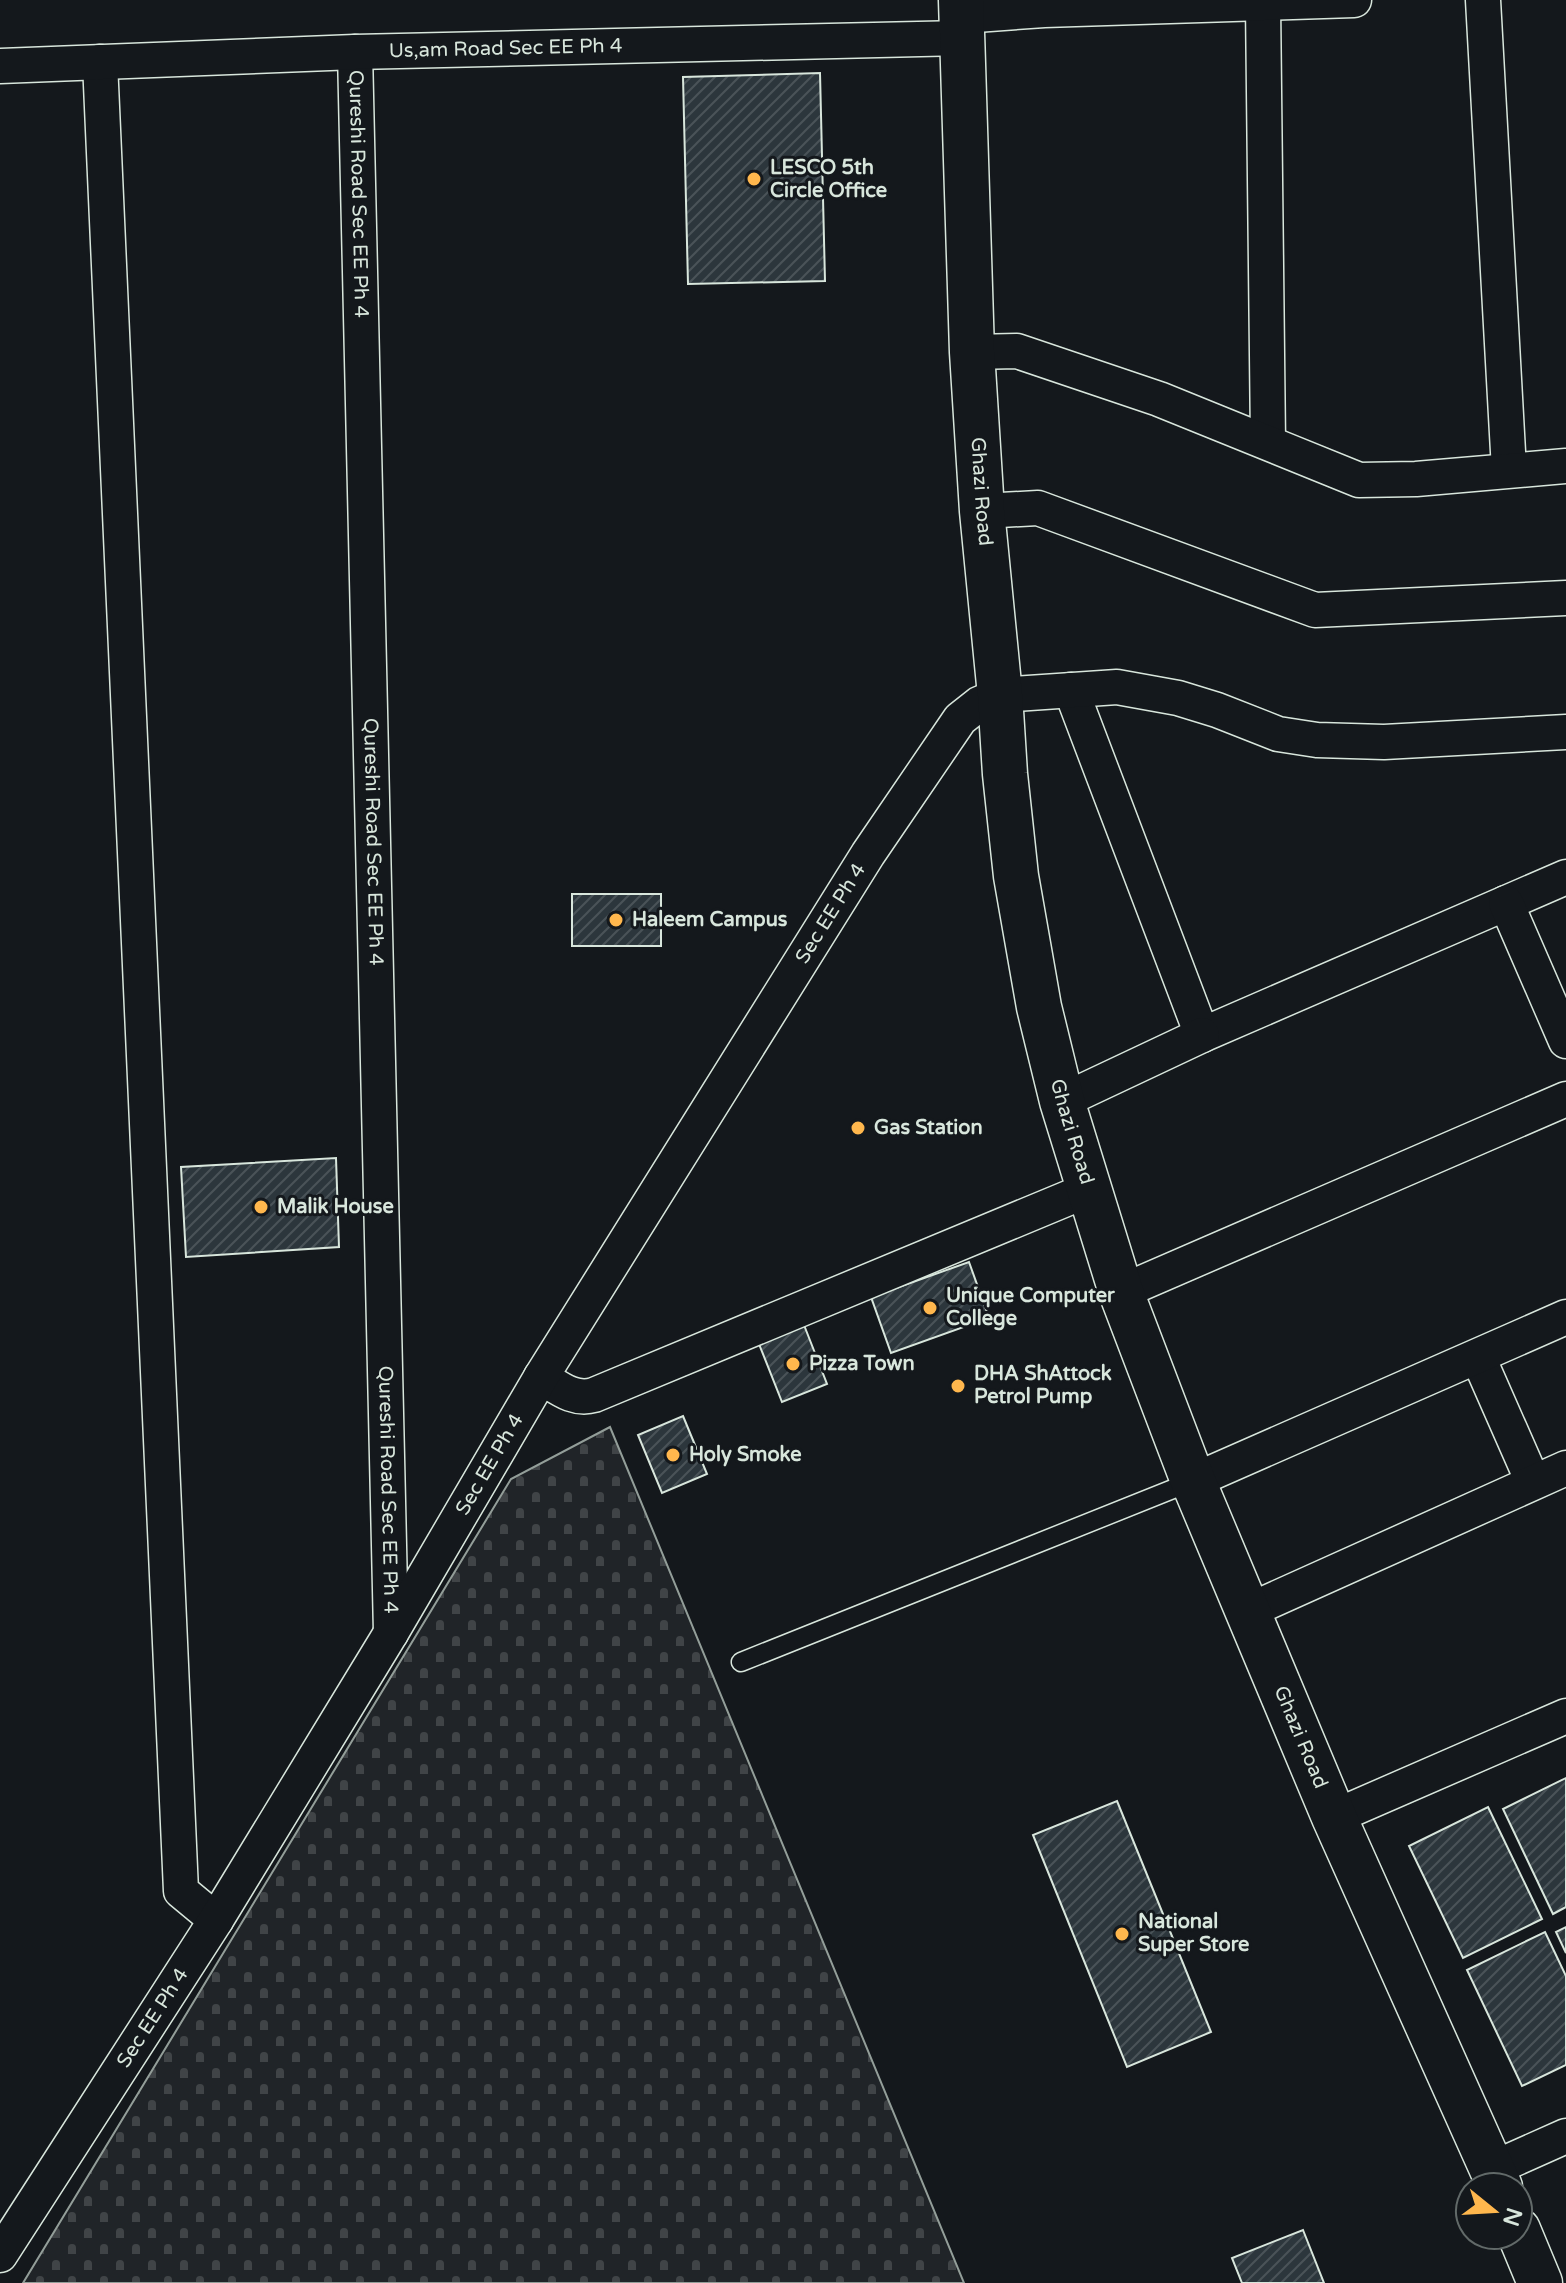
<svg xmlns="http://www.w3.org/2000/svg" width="1566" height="2283" font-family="'Varela Round',sans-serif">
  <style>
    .cemetery { fill: url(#cemetery-stones); stroke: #939e99; stroke-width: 2 }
    .building { fill: url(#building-hatch); stroke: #d8e6dc; stroke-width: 2 }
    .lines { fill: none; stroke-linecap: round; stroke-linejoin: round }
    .service-casing { stroke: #d8e6dc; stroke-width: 21 }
    .minor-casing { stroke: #d8e6dc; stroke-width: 37 }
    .secondary-casing { stroke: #d8e6dc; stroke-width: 47 }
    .service { stroke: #14181c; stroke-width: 18 }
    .minor { stroke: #14181c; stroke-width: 34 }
    .secondary { stroke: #14181c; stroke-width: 44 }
    .poi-dot { fill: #ffb74d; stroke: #14181c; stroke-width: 3 }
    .labels { text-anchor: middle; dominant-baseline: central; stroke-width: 6; stroke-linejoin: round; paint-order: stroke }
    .street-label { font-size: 20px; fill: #d8e6dc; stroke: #14181c }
    .poi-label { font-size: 20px; font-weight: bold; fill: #d8e6dc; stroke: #14181c; text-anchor: start }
  </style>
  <defs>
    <pattern id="cemetery-stones" width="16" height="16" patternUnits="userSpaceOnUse" patternTransform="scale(2)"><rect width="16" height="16" fill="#202428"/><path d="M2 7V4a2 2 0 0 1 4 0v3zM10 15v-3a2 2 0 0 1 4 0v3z" fill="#404447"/></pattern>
    <pattern id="building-hatch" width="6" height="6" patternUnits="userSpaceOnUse" patternTransform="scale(2)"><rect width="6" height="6" fill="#2c363c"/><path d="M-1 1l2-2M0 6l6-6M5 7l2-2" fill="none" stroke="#4a5358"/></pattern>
  </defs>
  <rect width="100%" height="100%" fill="#14181c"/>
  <!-- cemetery -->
  <polygon class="cemetery" points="610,1427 964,2283 23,2283 511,1479"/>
  <!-- building -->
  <g class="building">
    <polygon points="820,73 825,281 688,284 683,77"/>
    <rect x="572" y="894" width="89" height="52"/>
    <polygon points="336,1158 339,1247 186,1257 181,1167"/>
    <polygon points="969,1262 989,1318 891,1353 871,1297"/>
    <polygon points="804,1325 827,1384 782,1402 759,1344"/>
    <polygon points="683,1416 707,1474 662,1493 638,1435"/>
    <polygon points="1566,1778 1566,1907 1553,1914 1503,1809"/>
    <polygon points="1117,1801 1211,2032 1127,2067 1033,1835"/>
    <polygon points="1488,1807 1542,1919 1463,1958 1409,1846"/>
    <polygon points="1566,1927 1566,1953 1556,1932"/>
    <polygon points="1545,1932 1566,1976 1566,2065 1522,2086 1467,1970"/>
    <polygon points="1303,2230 1324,2283 1242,2283 1232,2258"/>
  </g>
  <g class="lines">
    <!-- service casing -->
    <g class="service-casing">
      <polyline id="service" points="741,1662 1193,1481"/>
    </g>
    <!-- minor casing -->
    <g class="minor-casing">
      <g id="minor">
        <polyline points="1483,0 1509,470"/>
        <polyline points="1263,3 1268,442"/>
        <polyline points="962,16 1044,10 1354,0"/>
        <path id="s1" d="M355 52 391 1633"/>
        <polyline points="100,62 181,1891 216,1920"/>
        <path id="s2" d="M0 66 355 52 963 38"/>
        <polyline points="972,352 1017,351 1159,399 1359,480 1416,479 1566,466"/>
        <polyline points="982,511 1038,508 1315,610 1566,598"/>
        <polyline points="1071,690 1202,1035 1566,877"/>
        <polyline points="1506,903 1566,1041"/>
        <polyline points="1062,1101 1202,1035"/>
        <polyline points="1121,1292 1566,1099"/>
        <polyline points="1478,1357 1533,1482"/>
        <path d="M541 1377C558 1387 573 1401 594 1395L1090 1189"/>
        <polyline points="1193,1481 1566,1317"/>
        <polyline points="1246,1612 1566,1468"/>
        <polyline points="1334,1817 1566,1716"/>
        <polyline points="1492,2169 1566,2136"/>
        <path id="s3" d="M0 2255 216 1920 391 1633 541 1377 868 854 960 719 979 704 1000 695 1117 687 1178 698 1217 710 1278 734 1317 740 1384 742 1566 732"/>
      </g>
    </g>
    <!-- secondary casing -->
    <g class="secondary-casing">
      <g id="secondary">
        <path id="s4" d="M961 0 972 352 982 511 1000 695 1005 774 1016 876 1039 1007 1062 1101 1121 1292 1193 1481 1334 1817 1500 2187"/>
        <polyline points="1518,2230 1540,2283"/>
      </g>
    </g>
    <!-- service -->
    <use href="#service" class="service"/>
    <!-- minor -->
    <use href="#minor" class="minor"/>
    <!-- secondary -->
    <use href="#secondary" class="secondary"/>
  </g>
  <!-- markers -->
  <g class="poi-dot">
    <circle cx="754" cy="179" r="8"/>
    <circle cx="616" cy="920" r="8"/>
    <circle cx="858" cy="1128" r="8"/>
    <circle cx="261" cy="1207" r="8"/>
    <circle cx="930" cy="1308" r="8"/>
    <circle cx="793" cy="1364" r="8"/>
    <circle cx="958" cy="1386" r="8"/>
    <circle cx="673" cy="1455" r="8"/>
    <circle cx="1122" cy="1934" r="8"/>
  </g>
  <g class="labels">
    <!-- street labels -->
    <g class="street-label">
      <text stroke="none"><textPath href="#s2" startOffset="506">Us,am Road Sec EE Ph 4</textPath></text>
      <text stroke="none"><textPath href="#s1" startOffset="142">Qureshi Road Sec EE Ph 4</textPath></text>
      <text stroke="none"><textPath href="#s4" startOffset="492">Ghazi Road</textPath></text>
      <text stroke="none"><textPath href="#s1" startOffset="790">Qureshi Road Sec EE Ph 4</textPath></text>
      <text stroke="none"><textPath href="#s3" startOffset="1578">Sec EE Ph 4</textPath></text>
      <text stroke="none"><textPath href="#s4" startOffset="1140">Ghazi Road</textPath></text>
      <text stroke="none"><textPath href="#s3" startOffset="930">Sec EE Ph 4</textPath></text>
      <text stroke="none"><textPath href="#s1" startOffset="1438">Qureshi Road Sec EE Ph 4</textPath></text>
      <text stroke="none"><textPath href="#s4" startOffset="1788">Ghazi Road</textPath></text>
      <text stroke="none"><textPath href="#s3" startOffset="282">Sec EE Ph 4</textPath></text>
    </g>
    <!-- poi labels -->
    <g class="poi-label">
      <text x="770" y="168">LESCO 5th<tspan x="770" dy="23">Circle Office</tspan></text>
      <text x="632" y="920">Haleem Campus</text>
      <text x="874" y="1128">Gas Station</text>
      <text x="277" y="1207">Malik House</text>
      <text x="946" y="1296">Unique Computer<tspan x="946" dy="23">College</tspan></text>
      <text x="809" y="1364">Pizza Town</text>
      <text x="974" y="1374">DHA ShAttock<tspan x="974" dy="23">Petrol Pump</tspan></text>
      <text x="689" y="1455">Holy Smoke</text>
      <text x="1138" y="1922">National<tspan x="1138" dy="23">Super Store</tspan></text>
    </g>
  </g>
  <!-- north arrow -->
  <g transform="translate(1494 2211) rotate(108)"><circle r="38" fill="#14181c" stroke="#626a69" stroke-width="2"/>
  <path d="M0-6L14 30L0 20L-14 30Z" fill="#ffb74d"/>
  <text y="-12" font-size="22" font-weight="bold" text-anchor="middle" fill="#d8e6dc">N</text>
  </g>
</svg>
